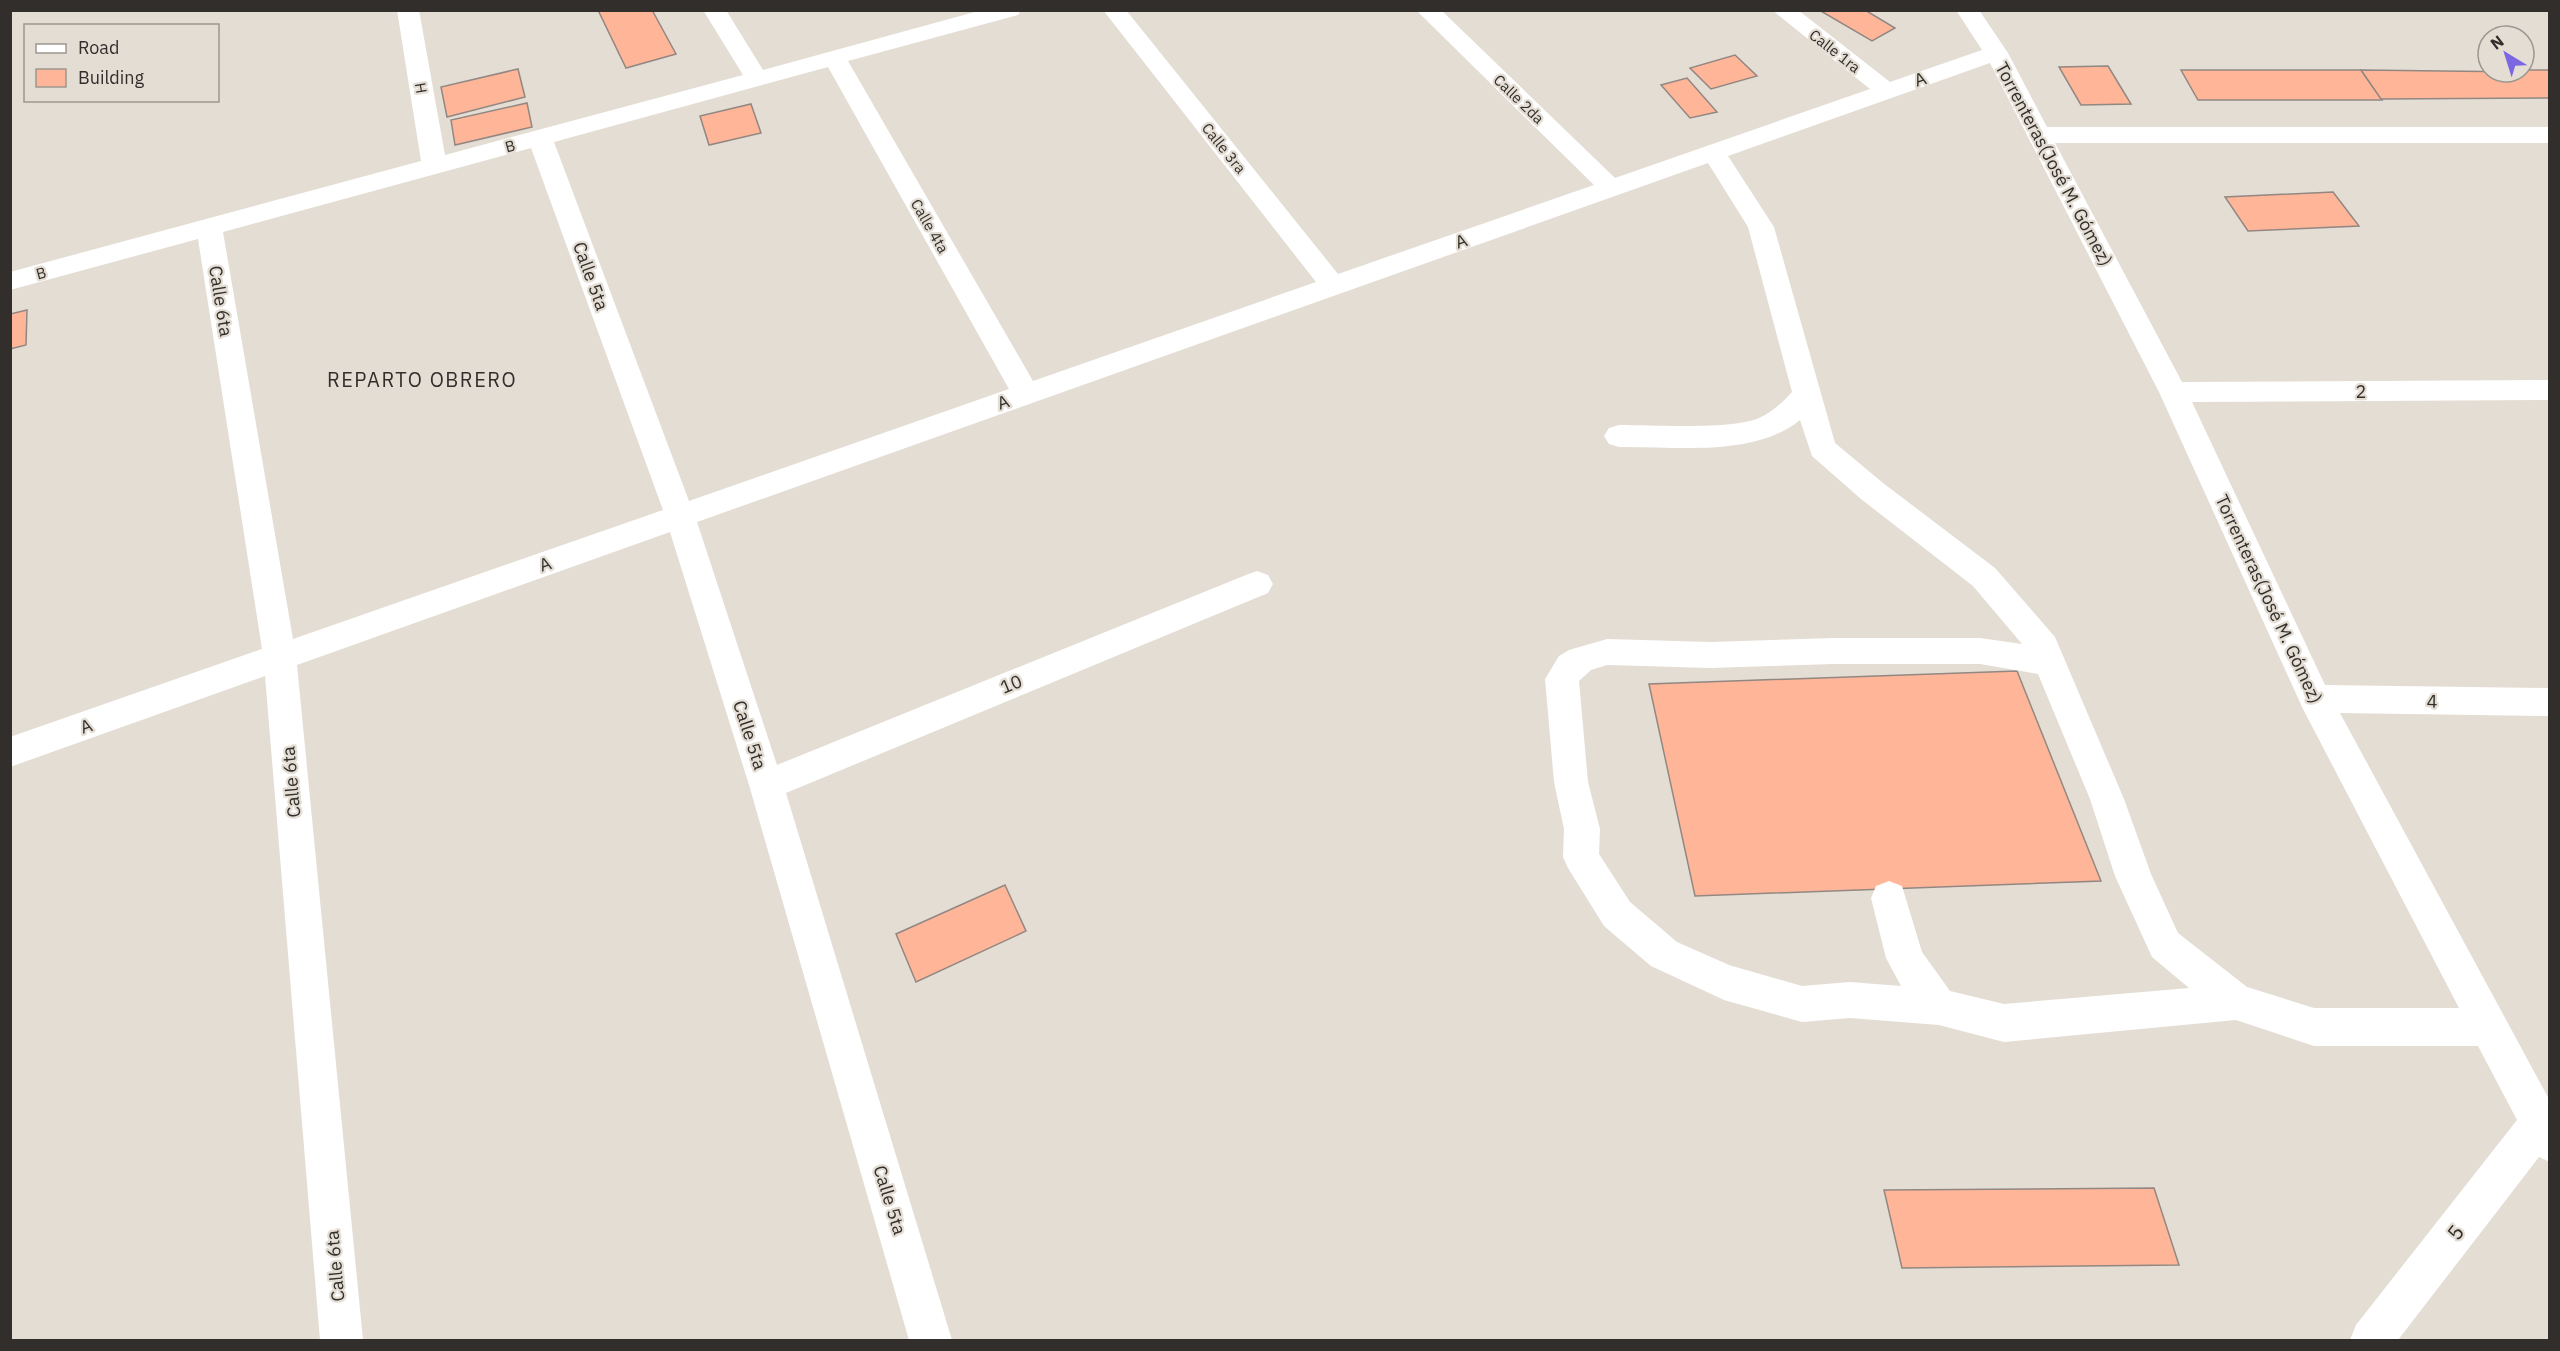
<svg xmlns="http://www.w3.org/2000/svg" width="2560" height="1351" font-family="'IBM Plex Sans',sans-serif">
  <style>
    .building { fill: #ffb698; stroke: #928782; stroke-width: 1.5 }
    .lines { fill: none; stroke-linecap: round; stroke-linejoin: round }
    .minor { fill: #fff; fill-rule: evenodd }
    .labels { text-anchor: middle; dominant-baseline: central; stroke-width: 4.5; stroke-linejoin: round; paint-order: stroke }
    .far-street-label { font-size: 15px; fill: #312e2b; stroke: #e4ddd4 }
    .street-label { font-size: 18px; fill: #312e2b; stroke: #e4ddd4 }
    .neighbourhood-label { font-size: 20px; letter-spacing: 1.5px; fill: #312e2b; stroke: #e4ddd4 }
    .near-street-label { font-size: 21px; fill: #312e2b; stroke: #e4ddd4 }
  </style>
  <rect width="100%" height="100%" fill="#e4ddd4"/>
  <!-- building -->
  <g class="building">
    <polygon points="598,10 652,10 676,54 626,68"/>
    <polygon points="1819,10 1865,10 1895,28 1872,41"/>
    <polygon points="1735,55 1757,76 1711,89 1690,68"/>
    <polygon points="2108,66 2131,104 2081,105 2059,67"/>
    <polygon points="518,69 525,97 447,117 441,87"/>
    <polygon points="2181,70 2361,70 2382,100 2198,100"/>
    <polygon points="2361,70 2524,72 2524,70 2550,70 2550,98 2381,99"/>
    <polygon points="1687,78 1717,112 1690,118 1661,85"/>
    <polygon points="527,103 532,127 455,145 451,120"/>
    <polygon points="751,104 761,133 709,145 700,116"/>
    <polygon points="2333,192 2359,226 2248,231 2225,197"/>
    <polygon points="27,310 26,345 10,349 10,314"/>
    <polygon points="2017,671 2101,881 1695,896 1649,684"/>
    <polygon points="1005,885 1026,931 916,982 896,934"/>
    <polygon points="2154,1188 2179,1265 1902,1268 1884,1190"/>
  </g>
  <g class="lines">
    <!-- minor -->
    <path class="minor" d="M397 10H419L445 155 743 75 703 10H726L763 70 982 10H1021L1018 15 848 61 1033 381 1316 282 1103 10H1126L1338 274 1594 185 1416 10H1441L1615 178 1870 89 1772 10H1798L1890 82 1982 50 1956 10H1979L2008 53 2047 127H2550V143H2055L2182 382 2550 380V400L2192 402 2325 685 2550 688V716L2340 713 2550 1101V1162L2539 1157 2398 1340H2350L2356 1325 2517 1120 2478 1046H2314L2236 1020 2004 1042 1939 1025 1850 1018 1802 1022 1724 1000 1651 966 1604 926 1568 868 1563 857 1564 829 1554 782 1545 679 1559 656 1569 650 1607 639 1711 642 1833 638H1980L2022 644 1973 586 1861 499 1812 456 1800 420C1753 458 1676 446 1619 447L1609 444 1604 436 1609 428 1619 425C1653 425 1731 430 1759 418 1772 412 1783 402 1792 392L1748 227 1708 163 697 522 777 765 1246 575 1257 571 1268 575 1273 584 1268 593 786 793 952 1340H909L749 785 670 532 297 665 363 1340H320L265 676 10 767V737L262 649 198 239 10 290V272L421 161ZM1990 63 2159 392 2303 709 2459 1008H2314L2247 987 2178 933 2151 874 2124 799 2055 637 1995 568 1883 483 1835 443 1774 227 1728 156ZM828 67 1009 389 689 501 554 142ZM531 148 663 510 293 639 223 232ZM1833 664H1980L2038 674 2090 799 2115 876 2152 957 2189 988 2004 1004 1950 991 1922 952 1902 886 1889 881 1876 886 1871 898 1886 958 1901 986 1850 982 1802 986 1729 965 1677 942 1630 902 1599 854 1600 829 1588 782 1579 681 1591 670 1607 665 1711 668Z"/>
  </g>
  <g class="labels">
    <!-- far-street labels -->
    <g class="far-street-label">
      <text transform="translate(1835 51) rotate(38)">Calle 1ra</text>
      <text transform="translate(421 88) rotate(80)">H</text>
      <text transform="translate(1519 99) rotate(44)">Calle 2da</text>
      <text transform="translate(510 146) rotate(-15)">B</text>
      <text transform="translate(1224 148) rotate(51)">Calle 3ra</text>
      <text transform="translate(930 226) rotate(60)">Calle 4ta</text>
      <text transform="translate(41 273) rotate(-15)">B</text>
    </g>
    <!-- street labels -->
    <g class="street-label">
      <text transform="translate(1920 79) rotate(-19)">A</text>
      <text transform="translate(2054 164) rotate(62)">Torrenteras(José M. Gómez)</text>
      <text transform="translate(1461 241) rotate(-19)">A</text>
      <text transform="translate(591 276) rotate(70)">Calle 5ta</text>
      <text transform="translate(221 301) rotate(81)">Calle 6ta</text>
      <text x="2361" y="391">2</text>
      <text transform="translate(1003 402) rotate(-19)">A</text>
      <text transform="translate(545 564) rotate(-19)">A</text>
      <text transform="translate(2269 599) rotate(65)">Torrenteras(José M. Gómez)</text>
      <text transform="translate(1011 684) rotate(-22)">10</text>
      <text transform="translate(2432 701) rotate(1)">4</text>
      <text transform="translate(86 726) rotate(-19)">A</text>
      <text transform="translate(750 735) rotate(72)">Calle 5ta</text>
      <text transform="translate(291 782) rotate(-95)">Calle 6ta</text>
      <text transform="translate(890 1200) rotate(73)">Calle 5ta</text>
      <text transform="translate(335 1266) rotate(-95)">Calle 6ta</text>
    </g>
    <!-- neighbourhood labels -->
    <g class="neighbourhood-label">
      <text x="422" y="379">REPARTO OBRERO</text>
    </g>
    <!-- near-street labels -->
    <g class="near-street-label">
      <text transform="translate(2455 1232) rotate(-52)">5</text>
    </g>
  </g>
  <!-- border -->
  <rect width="2560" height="1351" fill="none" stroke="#312e2b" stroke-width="24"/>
  <!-- legend -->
  <rect x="24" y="24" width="195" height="78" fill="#e4ddd4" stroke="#9c9790" stroke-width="1.5"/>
  <rect x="36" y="44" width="30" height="9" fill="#ffffff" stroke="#9c9790" stroke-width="1.5"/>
  <text x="78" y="54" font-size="18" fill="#312e2b">Road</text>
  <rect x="36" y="69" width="30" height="18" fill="#ffb698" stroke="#9c9790" stroke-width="1.5"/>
  <text x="78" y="84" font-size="18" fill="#312e2b">Building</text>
  <!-- north arrow -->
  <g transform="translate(2506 54) rotate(322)"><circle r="28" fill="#e4ddd4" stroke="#9c9790" stroke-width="1.5"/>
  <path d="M0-4.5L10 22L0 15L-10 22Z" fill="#7c67e2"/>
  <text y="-9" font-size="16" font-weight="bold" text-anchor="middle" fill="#312e2b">N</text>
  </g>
</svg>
